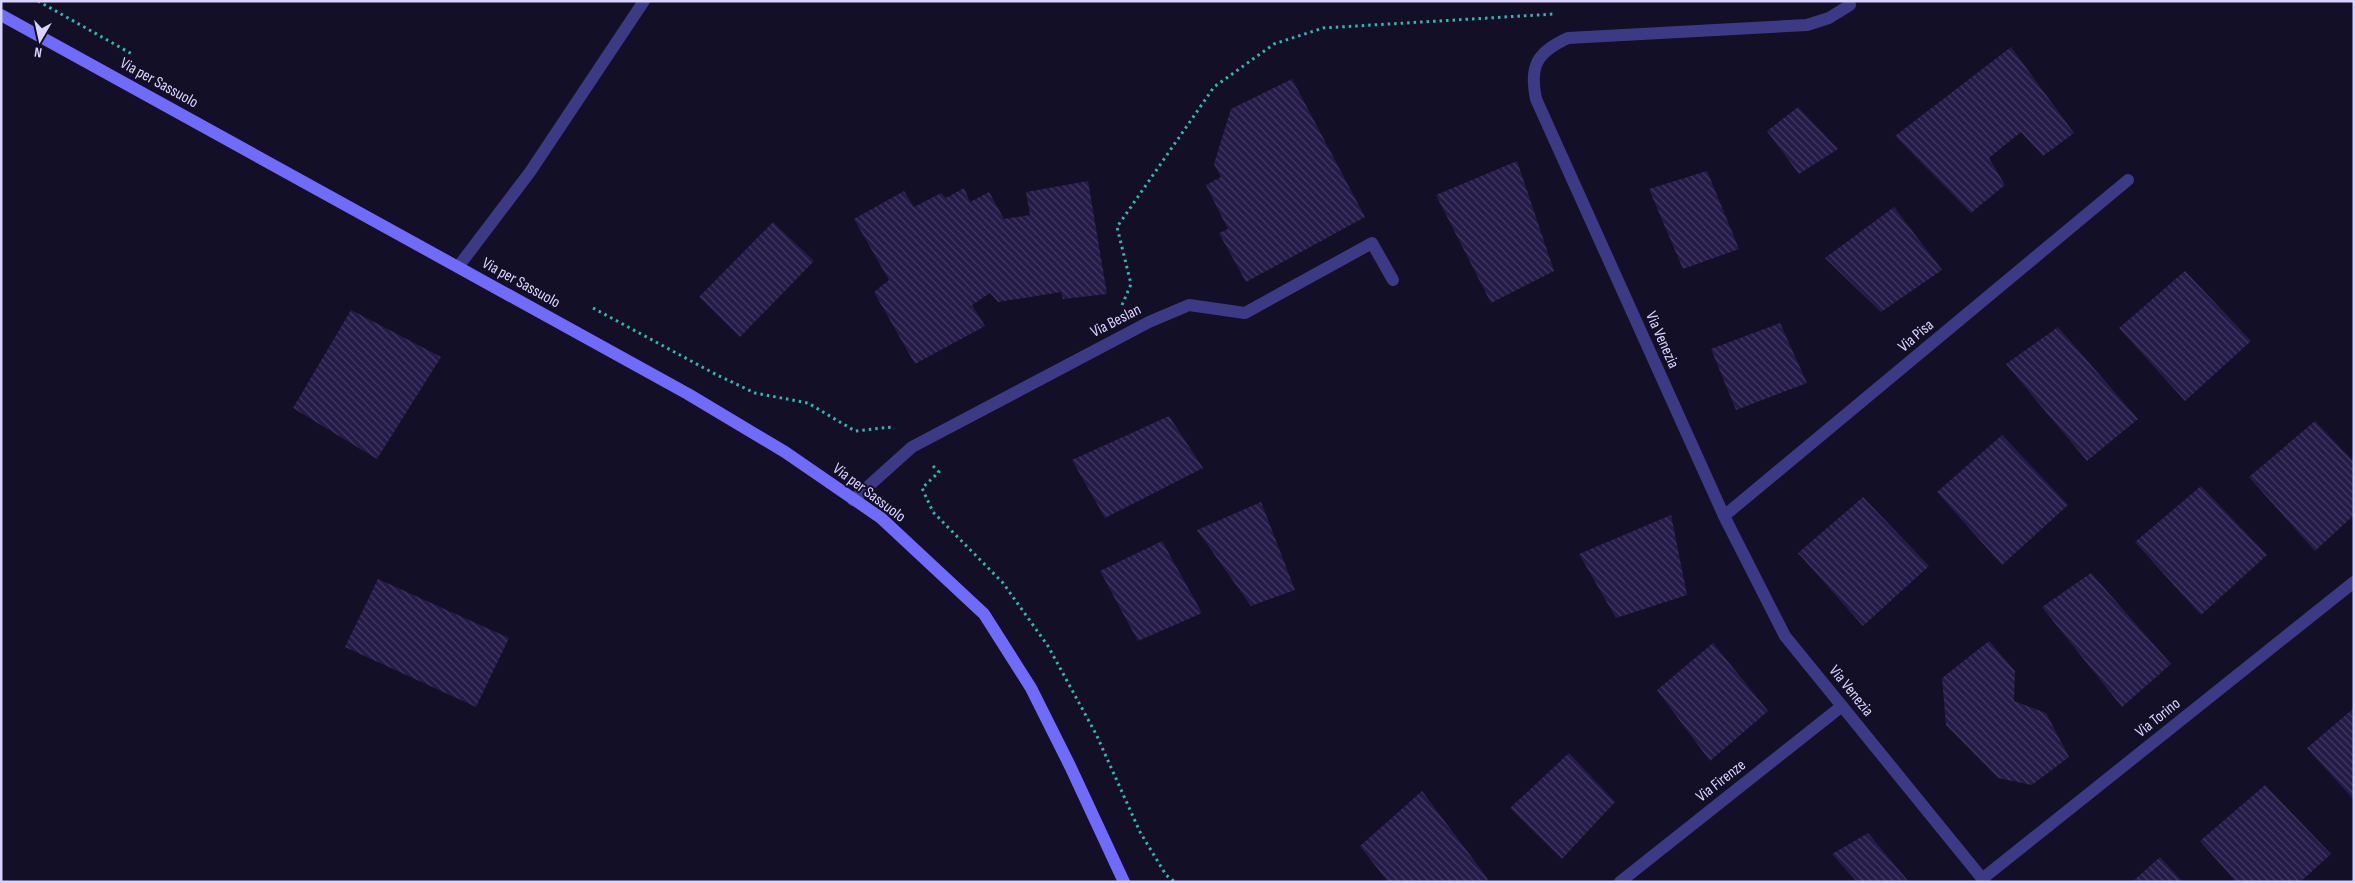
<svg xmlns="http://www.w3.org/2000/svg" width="2355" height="883" font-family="'Sofia Sans Condensed',sans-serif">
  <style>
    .building { fill: url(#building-back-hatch) }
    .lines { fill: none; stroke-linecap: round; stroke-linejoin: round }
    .path { stroke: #2fb8b0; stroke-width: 3; stroke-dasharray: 2.5 4; stroke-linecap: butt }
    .service { stroke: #3d3a85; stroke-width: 12 }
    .minor { stroke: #3d3a85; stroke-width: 12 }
    .secondary { stroke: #6f6bff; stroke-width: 12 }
    .labels { text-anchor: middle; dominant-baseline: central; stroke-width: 4; stroke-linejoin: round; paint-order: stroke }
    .street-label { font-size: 16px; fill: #d9d4ff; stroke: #130f26 }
  </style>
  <defs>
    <pattern id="building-back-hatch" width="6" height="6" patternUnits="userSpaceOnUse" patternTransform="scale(1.25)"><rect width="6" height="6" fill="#241b47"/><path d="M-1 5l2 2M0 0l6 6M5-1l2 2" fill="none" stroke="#433b63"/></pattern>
  </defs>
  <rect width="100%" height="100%" fill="#130f26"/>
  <!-- building -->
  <g class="building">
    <polygon points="2011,47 2074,133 2043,156 2021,132 1989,158 2005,185 1971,213 1895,136"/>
    <polygon points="1292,79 1365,217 1246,282 1219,233 1228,229 1206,185 1221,177 1214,164 1231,109"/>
    <polygon points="1798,107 1838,149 1799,174 1767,131"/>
    <polygon points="1517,161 1554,271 1491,303 1436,195"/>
    <polygon points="1707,171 1739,249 1683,269 1649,189"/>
    <polygon points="1088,181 1107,294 1063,299 1061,292 998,302 990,293 972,305 985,326 915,364 874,292 889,280 854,219 904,191 914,207 941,193 946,198 964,188 970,202 989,192 1004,219 1030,215 1026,192"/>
    <polygon points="1894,207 1942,270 1881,312 1825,258"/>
    <polygon points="773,222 814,261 740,337 699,297"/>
    <polygon points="2185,271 2251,341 2185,401 2119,328"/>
    <polygon points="351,310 441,357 377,459 293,408"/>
    <polygon points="1780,323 1807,383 1736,410 1711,349"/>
    <polygon points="2058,327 2138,419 2087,461 2006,364"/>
    <polygon points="1169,416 1203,468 1105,518 1072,460"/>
    <polygon points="2315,421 2354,462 2354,515 2315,551 2249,477"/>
    <polygon points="2002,435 2068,505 2002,565 1937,492"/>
    <polygon points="2201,486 2267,555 2201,615 2135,542"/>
    <polygon points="1863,497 1929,566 1863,626 1798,553"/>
    <polygon points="1261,502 1295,590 1251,606 1197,530"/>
    <polygon points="1671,515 1687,595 1616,618 1579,554"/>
    <polygon points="1162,541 1202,613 1138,641 1100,571"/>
    <polygon points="2091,573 2171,664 2122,707 2042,607"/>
    <polygon points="378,579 509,638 476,707 345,647"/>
    <polygon points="1989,641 2015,671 2014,701 2046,713 2069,757 2032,785 1998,778 1946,725 1942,678"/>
    <polygon points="1713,643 1768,711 1710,761 1657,690"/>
    <polygon points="2354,708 2354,800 2307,748"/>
    <polygon points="1569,753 1615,802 1562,859 1510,808"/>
    <polygon points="2265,785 2331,854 2300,882 2236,882 2200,841"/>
    <polygon points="1422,791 1488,879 1485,882 1388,882 1360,846"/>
    <polygon points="1868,833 1909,882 1857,882 1832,854"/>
    <polygon points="2160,857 2183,882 2132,882"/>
  </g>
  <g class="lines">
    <!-- path -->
    <g class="path">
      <polyline points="38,1 132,54"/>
      <polyline points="1122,305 1131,284 1117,227 1214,87 1274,44 1323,28 1554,14"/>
      <polyline points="593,308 717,375 755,393 808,403 855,431 892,427 894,429"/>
      <polyline points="933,466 939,472 922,488 933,512 1003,583 1048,646 1096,734 1140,832 1166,875 1175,882"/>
    </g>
    <!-- service -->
    <polyline class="service" points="458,267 530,172 644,1"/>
    <!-- minor -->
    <g class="minor">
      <path d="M1850 5 1829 18 1807 25 1568 38C1537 52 1529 66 1536 99L1724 516 1785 636 1985 882"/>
      <polyline points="853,500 912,447 1149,322 1189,305 1245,313 1372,243 1393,280"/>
      <polyline points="1724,516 2128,180"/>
      <polyline points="1982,879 2354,582"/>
      <polyline points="1620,882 1842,706"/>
    </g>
    <!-- secondary -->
    <polyline class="secondary" points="1,15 688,394 785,452 881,518 984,614 1031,688 1070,766 1124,882"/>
  </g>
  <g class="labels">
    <!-- street labels -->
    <g class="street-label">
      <text transform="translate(159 83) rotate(29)">Via per Sassuolo</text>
      <text transform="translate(521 283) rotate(29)">Via per Sassuolo</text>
      <text transform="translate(1116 321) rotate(-27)">Via Beslan</text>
      <text transform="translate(1916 336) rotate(-40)">Via Pisa</text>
      <text transform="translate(1662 340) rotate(66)">Via Venezia</text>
      <text transform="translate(869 493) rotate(37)">Via per Sassuolo</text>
      <text transform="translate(1851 691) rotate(51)">Via Venezia</text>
      <text transform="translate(2158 718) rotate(-39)">Via Torino</text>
      <text transform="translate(1721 781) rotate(-38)">Via Firenze</text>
    </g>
  </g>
  <!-- border -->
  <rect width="2355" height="883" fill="none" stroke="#d9d4ff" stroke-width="5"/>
  <!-- north arrow -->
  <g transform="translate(40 40) rotate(189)" stroke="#130f26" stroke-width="4" paint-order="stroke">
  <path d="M0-4L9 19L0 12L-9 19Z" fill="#d9d4ff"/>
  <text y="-8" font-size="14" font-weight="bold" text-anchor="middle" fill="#d9d4ff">N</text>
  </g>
</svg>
